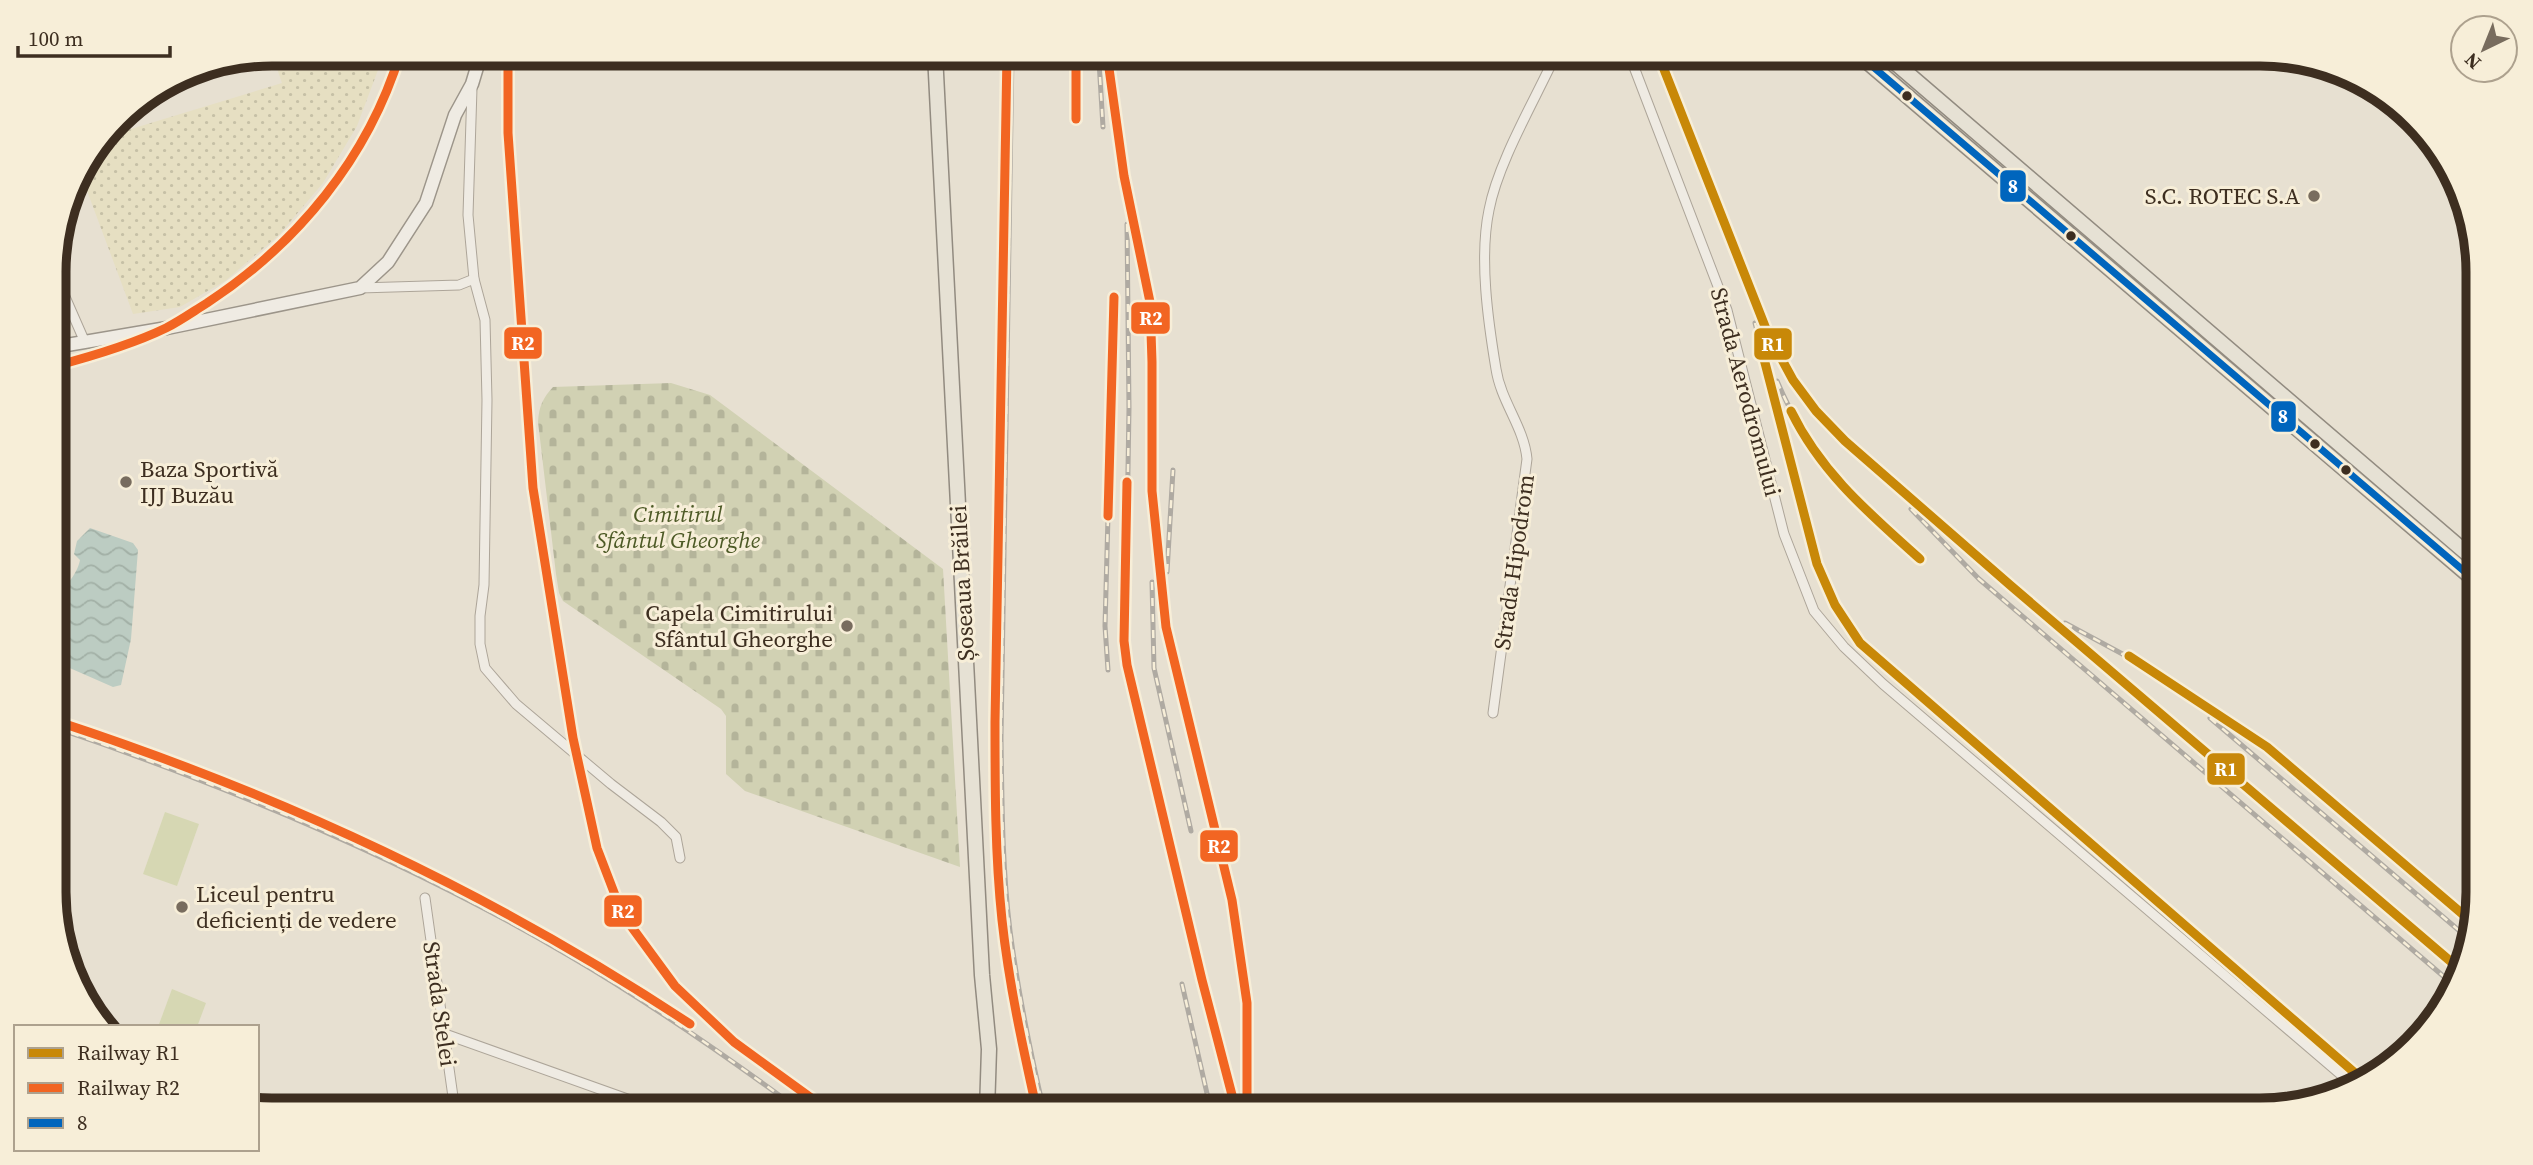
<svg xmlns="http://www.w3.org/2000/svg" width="2533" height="1165" font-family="'Source Serif 4',serif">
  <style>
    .farmland { fill: url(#farmland-dots) }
    .cemetery { fill: url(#cemetery-stones) }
    .pitch { fill: #d6d7b3 }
    .water { fill: url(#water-waves) }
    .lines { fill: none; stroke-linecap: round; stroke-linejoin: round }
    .street-casing { stroke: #ada599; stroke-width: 11 }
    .secondary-casing { stroke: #9c958a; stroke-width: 15 }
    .primary-casing { stroke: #928b80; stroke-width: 17 }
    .street { stroke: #efebe3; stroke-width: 9 }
    .secondary { stroke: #efebe3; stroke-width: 12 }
    .primary { stroke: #e6e1d4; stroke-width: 14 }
    .rail-casing { stroke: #afaaa2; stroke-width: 5 }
    .rail { stroke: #f7eed8; stroke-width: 2.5; stroke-dasharray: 8; stroke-linecap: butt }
    .bus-1-casing { stroke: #f7eed8; stroke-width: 12 }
    .bus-1 { stroke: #0065bd; stroke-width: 7 }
    .rail-1-casing { stroke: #f7eed8; stroke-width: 14 }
    .rail-2-casing { stroke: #f7eed8; stroke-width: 14 }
    .rail-1 { stroke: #c88808; stroke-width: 9 }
    .rail-2 { stroke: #f26522; stroke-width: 9 }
    .bus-dot { fill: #3d2e20; stroke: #f7eed8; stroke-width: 2.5 }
    .poi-dot { fill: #786c5e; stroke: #f7eed8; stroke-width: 2.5 }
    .labels { text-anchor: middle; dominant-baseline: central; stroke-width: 6; stroke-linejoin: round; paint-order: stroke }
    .poi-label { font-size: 23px; fill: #3d2e20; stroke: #f7eed8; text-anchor: end }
    .street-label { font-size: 23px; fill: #3d2e20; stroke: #f7eed8 }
    .park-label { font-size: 23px; font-style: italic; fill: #4d5a26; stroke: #f7eed8 }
    .rim { fill: none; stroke: #3d2e20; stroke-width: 9 }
    .line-badge { stroke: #f7eed8; stroke-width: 2.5 }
    .badge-label { font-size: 19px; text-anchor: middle; font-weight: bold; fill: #fff }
  </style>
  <defs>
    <pattern id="farmland-dots" width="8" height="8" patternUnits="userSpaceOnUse" patternTransform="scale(1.75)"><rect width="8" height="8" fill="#e6dfc2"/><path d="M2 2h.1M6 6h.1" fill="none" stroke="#c6c0a6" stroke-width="1.8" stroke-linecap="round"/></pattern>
    <pattern id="cemetery-stones" width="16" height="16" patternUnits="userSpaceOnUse" patternTransform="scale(1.75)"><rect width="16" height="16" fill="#d1d1b3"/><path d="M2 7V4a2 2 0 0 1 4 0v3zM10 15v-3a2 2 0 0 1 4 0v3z" fill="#b4b49a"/></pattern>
    <pattern id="water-waves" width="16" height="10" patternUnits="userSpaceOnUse" patternTransform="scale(1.75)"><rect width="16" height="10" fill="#bcccc2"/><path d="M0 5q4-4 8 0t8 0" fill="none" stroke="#a2b0a6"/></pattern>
  </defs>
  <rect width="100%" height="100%" fill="#e7e0d1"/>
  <!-- farmland -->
  <polygon class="farmland" points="272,54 384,54 357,126 323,183 279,235 225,281 180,307 133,314 80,172 108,136 282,83"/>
  <!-- cemetery -->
  <path class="cemetery" d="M671 383 710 395 943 569 960 867 745 791 726 774V716L721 709 563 601 559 593 556 574 538 422C539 406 543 398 553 387Z"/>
  <!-- pitch -->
  <g class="pitch">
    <polygon points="165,812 199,824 177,886 143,874"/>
    <polygon points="172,989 206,1003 197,1027 158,1027"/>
  </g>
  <!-- water -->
  <path class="water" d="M90 528 133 543 138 550 131 639 121 685 113 687 56 662C56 645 51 621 56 605 61 588 77 577 80 560L74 554 77 541Z"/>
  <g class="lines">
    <!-- street casing -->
    <g class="street-casing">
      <g id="street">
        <polyline points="1629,54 1727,310 1784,534 1814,611 1844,647 1883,684 2352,1084"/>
        <polyline points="472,88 468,215 474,279 485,320 487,400 484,585 480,616 480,644 485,668 516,704 611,784 661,822 676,837 680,858"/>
        <polyline points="55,274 84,340"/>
        <polyline points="360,288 459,285 474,279"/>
        <path d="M1493 713 1527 459C1524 427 1501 402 1496 369 1488 321 1479 258 1489 210 1498 162 1535 100 1556 54"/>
        <polyline points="425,898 455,1111"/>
        <polyline points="445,1034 661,1111"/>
        <polyline points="1878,1107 1878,1110"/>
      </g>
    </g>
    <!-- secondary casing -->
    <g class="secondary-casing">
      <polyline id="secondary" points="55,347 167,328 360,288 388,262 426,203 455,115 472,84 481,54"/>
    </g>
    <!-- primary casing -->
    <g class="primary-casing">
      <g id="primary">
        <polyline points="935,54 982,975 989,1049 987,1111"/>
        <polyline points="1858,54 2478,583"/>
        <polyline points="1885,54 2478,563"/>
      </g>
    </g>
    <!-- street -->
    <use href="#street" class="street"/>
    <!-- secondary -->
    <use href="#secondary" class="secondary"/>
    <!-- primary -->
    <use href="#primary" class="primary"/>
    <!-- rail casing -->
    <g class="rail-casing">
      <g id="rail">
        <polyline points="508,54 508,133 533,488 573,738 597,848 615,895 631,926 675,986 734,1042 829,1111"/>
        <path d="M1012 54 1001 738C1002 803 1002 867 1010 931 1018 992 1030 1051 1044 1111"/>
        <polyline points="1107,54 1124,176 1150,302 1152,362 1152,491 1166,627 1232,900 1247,1003 1247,1111"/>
        <polyline points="1658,54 1768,334 1793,380 1816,411 1845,441 2010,585 2463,972"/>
        <polyline points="1099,61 1103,127"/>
        <polyline points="1127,224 1129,408 1125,653 1202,980 1236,1111"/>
        <polyline points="1755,323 1817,564 1835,605 1860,643 2363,1080"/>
        <path d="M55 366C93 356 131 345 166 328 180 321 194 311 207 303 297 244 368 158 400 54"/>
        <path d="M1777 381C1813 465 1854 500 1920 559"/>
        <polyline points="1911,509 1979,579 2456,987"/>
        <polyline points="1167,572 1173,470"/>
        <polyline points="1152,582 1154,668 1191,831"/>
        <polyline points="2065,623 2141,664 2267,747 2473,923"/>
        <polyline points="1108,670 1105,626 1114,297"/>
        <polyline points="2210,718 2469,939"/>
        <path d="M56 728C233 788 406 860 568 955 649 1002 726 1056 801 1111"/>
        <polyline points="1182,984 1211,1111"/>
      </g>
    </g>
    <!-- rail -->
    <use href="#rail" class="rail"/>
    <!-- bus-1 casing -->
    <g class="bus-1-casing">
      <polyline id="bus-1" points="1858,54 2478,583"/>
    </g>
    <!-- bus-1 -->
    <use href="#bus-1" class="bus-1"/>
    <!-- rail-1 casing -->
    <g class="rail-1-casing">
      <g id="rail-1">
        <polyline points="1658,54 1768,334 1793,380 1816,411 1845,441 2010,585 2463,972"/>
        <polyline points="1763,355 1817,564 1835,605 1860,643 2363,1080"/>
        <path d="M1791 411C1821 473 1870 514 1920 559"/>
        <polyline points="2129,656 2267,747 2473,923"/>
      </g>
    </g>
    <!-- rail-2 casing -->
    <g class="rail-2-casing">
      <g id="rail-2">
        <polyline points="508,54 508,133 533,488 573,738 597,848 615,895 631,926 675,986 734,1042 829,1111"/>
        <path d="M1007 54 995 722C995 788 995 854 1002 920 1009 985 1023 1048 1037 1111"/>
        <polyline points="1107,54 1124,176 1150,302 1152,362 1152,491 1166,627 1232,900 1247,1003 1247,1111"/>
        <polyline points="1076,119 1076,54"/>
        <path d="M55 366C93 356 131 345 166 328 180 321 194 311 207 303 297 244 368 158 400 54"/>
        <polyline points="1127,482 1124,641 1127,665 1202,980 1232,1095"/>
        <polyline points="1108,516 1114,297"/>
        <path d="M56 721C279 794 494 894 690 1024"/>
      </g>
    </g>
    <!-- rail-1 -->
    <use href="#rail-1" class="rail-1"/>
    <!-- rail-2 -->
    <use href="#rail-2" class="rail-2"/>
  </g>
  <!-- markers -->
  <g class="bus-dot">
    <circle cx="1907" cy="96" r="6"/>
    <circle cx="2071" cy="236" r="6"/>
    <circle cx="2315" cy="444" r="6"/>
    <circle cx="2346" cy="470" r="6"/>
  </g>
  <g class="poi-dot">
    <circle cx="2314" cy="196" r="7"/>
    <circle cx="126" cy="482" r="7"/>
    <circle cx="847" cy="626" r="7"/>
    <circle cx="182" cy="907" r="7"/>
  </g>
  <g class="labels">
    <!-- poi labels -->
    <g class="poi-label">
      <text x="2300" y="196">S.C. ROTEC S.A</text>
      <text x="140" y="469" text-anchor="start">Baza Sportivă<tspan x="140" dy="26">IJJ Buzău</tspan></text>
      <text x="833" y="613">Capela Cimitirului<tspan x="833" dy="26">Sfântul Gheorghe</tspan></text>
      <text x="196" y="894" text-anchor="start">Liceul pentru<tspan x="196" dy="26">deficienți de vedere</tspan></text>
    </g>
    <!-- street labels -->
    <g class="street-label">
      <text transform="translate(1746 392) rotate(75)">Strada Aerodromului</text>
      <text transform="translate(1514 562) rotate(-82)">Strada Hipodrom</text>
      <text transform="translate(962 583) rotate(-93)">Șoseaua Brăilei</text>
      <text transform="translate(440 1004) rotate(82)">Strada Stelei</text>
    </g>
    <!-- park labels -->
    <g class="park-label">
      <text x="678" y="514">Cimitirul<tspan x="678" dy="26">Sfântul Gheorghe</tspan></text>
    </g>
  </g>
  <!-- crop -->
  <path d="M0 0H2533V1165H0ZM272 66H2260A206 206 0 0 1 2466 272V892A206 206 0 0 1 2260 1098H272A206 206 0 0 1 66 892V272A206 206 0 0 1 272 66Z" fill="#f7eed8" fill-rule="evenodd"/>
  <path class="rim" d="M272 66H2260A206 206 0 0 1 2466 272V892A206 206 0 0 1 2260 1098H272A206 206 0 0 1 66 892V272A206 206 0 0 1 272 66Z"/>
  <g class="line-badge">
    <rect x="1999" y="169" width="28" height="34" rx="7" fill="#0065bd"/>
    <rect x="1130" y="301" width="41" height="34" rx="7" fill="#f26522"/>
    <rect x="503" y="326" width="40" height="34" rx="7" fill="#f26522"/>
    <rect x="1753" y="327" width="40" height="34" rx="7" fill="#c88808"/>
    <rect x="2270" y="400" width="27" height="33" rx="7" fill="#0065bd"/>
    <rect x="2206" y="752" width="40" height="34" rx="7" fill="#c88808"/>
    <rect x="1199" y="829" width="40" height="34" rx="7" fill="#f26522"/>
    <rect x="603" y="894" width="40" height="34" rx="7" fill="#f26522"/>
  </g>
  <g class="badge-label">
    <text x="2013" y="193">8</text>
    <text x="1151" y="325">R2</text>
    <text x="523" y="350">R2</text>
    <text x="1773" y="351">R1</text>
    <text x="2283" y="423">8</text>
    <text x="2226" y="776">R1</text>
    <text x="1219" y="853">R2</text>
    <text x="623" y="918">R2</text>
  </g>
  <!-- legend -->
  <rect x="14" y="1025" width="245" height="126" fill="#f7eed8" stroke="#ada18e" stroke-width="2"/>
  <rect x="28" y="1048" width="35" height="10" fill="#c88808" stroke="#ada18e" stroke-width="2"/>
  <text x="77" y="1060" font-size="21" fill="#3d2e20">Railway R1</text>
  <rect x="28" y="1083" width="35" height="10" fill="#f26522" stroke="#ada18e" stroke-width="2"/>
  <text x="77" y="1095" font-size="21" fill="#3d2e20">Railway R2</text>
  <rect x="28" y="1118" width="35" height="10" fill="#0065bd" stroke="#ada18e" stroke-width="2"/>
  <text x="77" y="1130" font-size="21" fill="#3d2e20">8</text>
  <!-- north arrow -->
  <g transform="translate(2484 49) rotate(223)"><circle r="33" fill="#f7eed8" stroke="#ada18e" stroke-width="2"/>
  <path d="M0-5L12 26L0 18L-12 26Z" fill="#786c5e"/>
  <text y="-10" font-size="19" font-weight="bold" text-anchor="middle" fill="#3d2e20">N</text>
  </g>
  <!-- scale -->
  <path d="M18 46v10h152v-10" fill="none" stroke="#3d2e20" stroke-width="3.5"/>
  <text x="28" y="46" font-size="21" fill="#3d2e20" stroke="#f7eed8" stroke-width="5" paint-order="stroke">100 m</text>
</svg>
